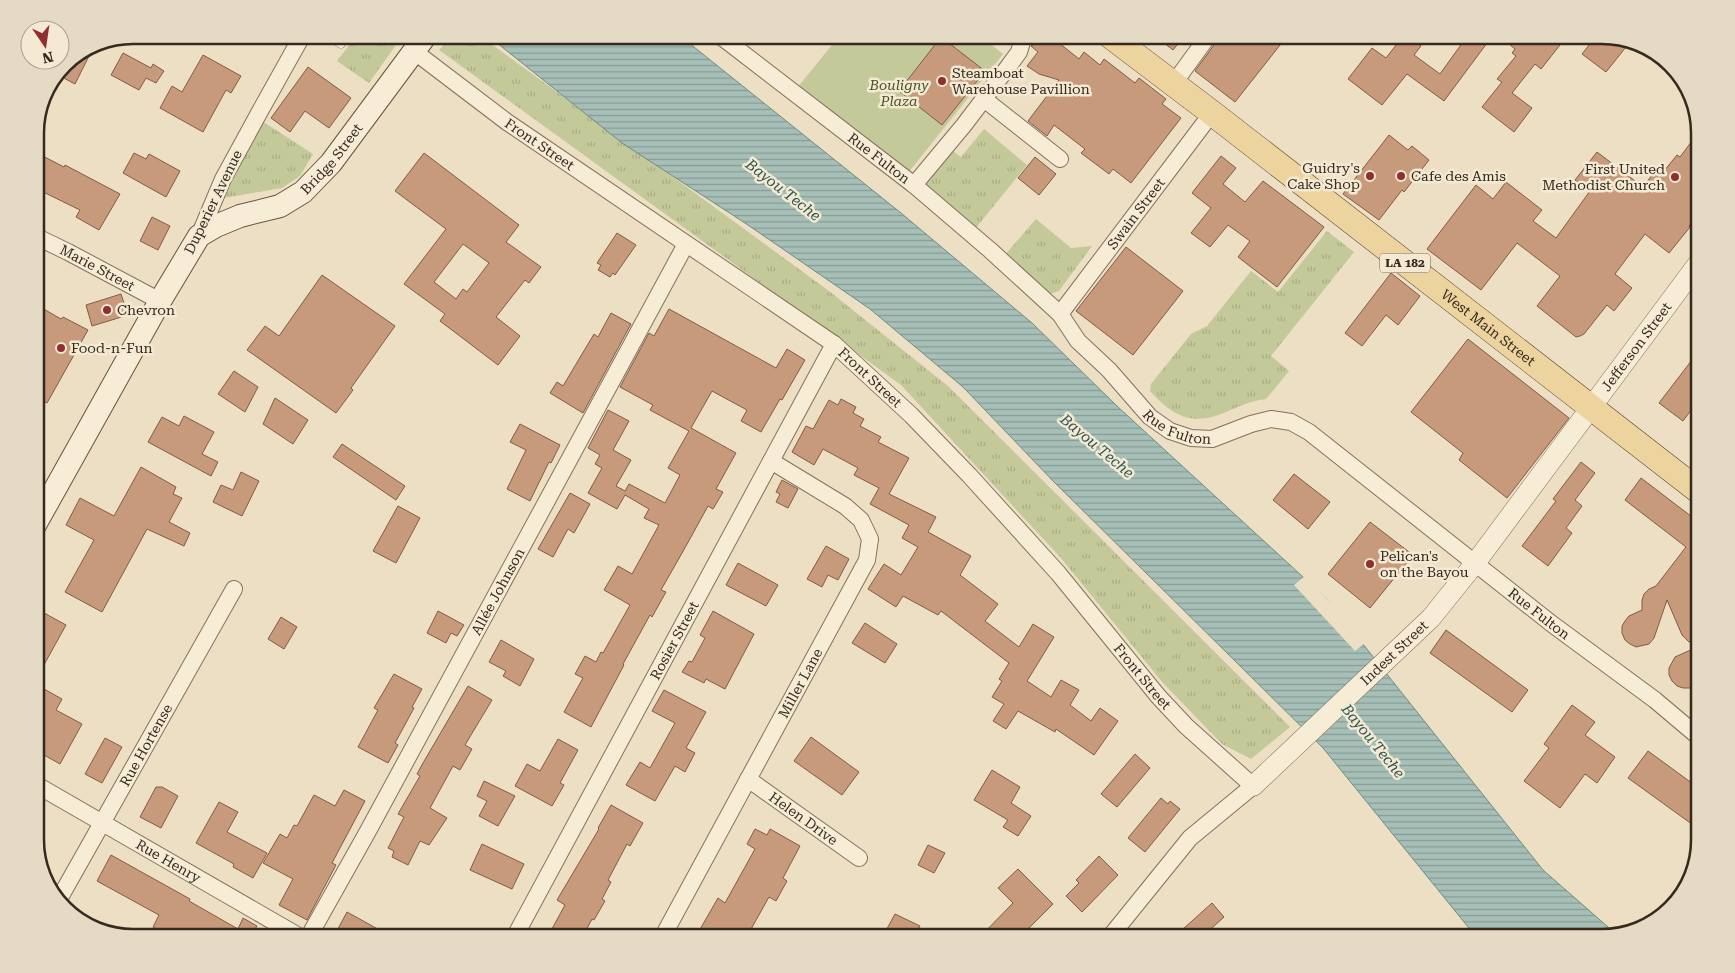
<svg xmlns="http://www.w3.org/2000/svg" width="1735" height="973" font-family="'Roboto Serif',serif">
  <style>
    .grass { fill: url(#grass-tufts) }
    .park { fill: #c4c999 }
    .water { fill: url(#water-rules); stroke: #6d8d84 }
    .pier { fill: #ecdfc4 }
    .building { fill: #c89a7c; stroke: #835b42; fill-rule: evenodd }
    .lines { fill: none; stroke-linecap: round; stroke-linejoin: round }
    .service-casing { stroke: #85715b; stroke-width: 9 }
    .minor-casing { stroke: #85715b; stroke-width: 18 }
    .tertiary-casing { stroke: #85715b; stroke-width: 21 }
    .secondary-casing { stroke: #67523f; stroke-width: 24 }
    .primary-casing { stroke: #53402f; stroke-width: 26 }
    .service { stroke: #f7edd7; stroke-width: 8 }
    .minor { stroke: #f7edd7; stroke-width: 16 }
    .tertiary { stroke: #f7edd7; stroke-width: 20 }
    .secondary { stroke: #f7edd7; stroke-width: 22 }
    .primary { stroke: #edd39e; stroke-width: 25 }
    .poi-dot { fill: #912e31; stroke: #f4ead3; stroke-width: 2 }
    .labels { text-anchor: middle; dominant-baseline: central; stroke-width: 5; stroke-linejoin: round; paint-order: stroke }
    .shield { fill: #f4ead3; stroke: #6f6455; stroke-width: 1 }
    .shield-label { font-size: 12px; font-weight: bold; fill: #362a1f }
    .poi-label { font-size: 14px; fill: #362a1f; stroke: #f4ead3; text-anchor: start }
    .park-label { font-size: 14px; font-style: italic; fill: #475226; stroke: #f4ead3 }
    .street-label { font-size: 14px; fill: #362a1f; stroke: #f4ead3 }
    .water-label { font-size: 15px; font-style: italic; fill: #2f5552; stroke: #f4ead3 }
    .rim { fill: none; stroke: #362a1f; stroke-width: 2.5 }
  </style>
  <defs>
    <pattern id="grass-tufts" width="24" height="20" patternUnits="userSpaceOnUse" patternTransform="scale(1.25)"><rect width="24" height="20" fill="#c4c999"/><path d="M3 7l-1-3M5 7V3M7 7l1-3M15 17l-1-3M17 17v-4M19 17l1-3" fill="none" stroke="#a9ad83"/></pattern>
    <pattern id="water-rules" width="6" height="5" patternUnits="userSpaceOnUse" patternTransform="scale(1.25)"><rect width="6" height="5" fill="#a6bfb7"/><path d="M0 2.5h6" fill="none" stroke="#889b94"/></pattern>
  </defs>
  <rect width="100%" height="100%" fill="#ecdfc4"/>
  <!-- grass -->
  <g class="grass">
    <polygon points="357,35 403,35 369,83 337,61"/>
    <polygon points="453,35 479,35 829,291 948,386 1290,727 1251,759 1222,744 1163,683 1060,557 901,385 439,50"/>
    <polygon points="262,121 313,154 300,176 282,188 223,198"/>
    <polygon points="984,129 1027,165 975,229 923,187 953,151 961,157"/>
    <polygon points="1036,219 1071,248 1092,246 1059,291 1049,294 1004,256"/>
    <path d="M1327 231 1354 252 1271 356 1289 371 1266 399C1248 401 1235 409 1218 415 1188 426 1169 412 1150 391L1151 384 1191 334 1207 326 1251 271 1278 292Z"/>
  </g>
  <!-- park -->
  <polygon class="park" points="840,35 979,35 1003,54 908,173 798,87"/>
  <!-- water -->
  <polygon class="water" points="487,35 679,35 901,213 1032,323 1118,407 1327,599 1543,870 1616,934 1603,938 1477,938 1323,748 1053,481 963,387 870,309 748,225 622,143"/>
  <!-- pier -->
  <polygon class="pier" points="1305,576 1341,613 1365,643 1355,651 1294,585"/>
  <!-- building -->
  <g class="building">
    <polygon points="1154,35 1185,35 1173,50"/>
    <polygon points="1219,35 1288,35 1235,102 1195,71 1217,41"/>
    <polygon points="1404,35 1406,35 1421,46 1414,55 1440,74 1468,35 1493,35 1444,101 1407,74 1382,105 1348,79 1372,48 1386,58"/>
    <polygon points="1498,35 1548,35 1560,45 1541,69 1535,64 1512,93 1532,108 1514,132 1482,107 1502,82 1497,79 1516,56 1512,53 1515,49"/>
    <polygon points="1597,35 1630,42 1606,72 1582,54"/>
    <polygon points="941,37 985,71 942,125 899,91"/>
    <polygon points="1044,39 1054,39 1079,59 1084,52 1100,65 1104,59 1135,83 1139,78 1166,99 1162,104 1181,118 1131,183 1113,169 1109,174 1081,153 1085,149 1054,125 1047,136 1028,121 1059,80 1039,74 1027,66 1038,52 1031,46"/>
    <polygon points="96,42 75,84 56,74 64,63"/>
    <polygon points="123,53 151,68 153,64 164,71 156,83 146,78 139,90 111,75"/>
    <polygon points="203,55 241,76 231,93 226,90 203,132 160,108 172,86 182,92"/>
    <polygon points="308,67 351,98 329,128 305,111 290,132 271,118"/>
    <polygon points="1389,135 1408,150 1412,146 1429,160 1404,192 1402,190 1379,220 1343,194"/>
    <polygon points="1692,141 1700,147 1700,211 1689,226 1690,227 1669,253 1645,234 1615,274 1632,288 1614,311 1607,305 1584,334 1580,336 1576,337 1537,306 1560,276 1517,243 1481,290 1427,249 1476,185 1493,199 1506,182 1542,210 1533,221 1556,238 1590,191 1575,180 1597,152 1643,187 1659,166 1664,171 1677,155 1680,157"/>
    <polygon points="35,152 64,167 65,165 120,194 99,230 76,217 80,210 35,188"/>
    <polygon points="134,153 146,159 149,154 180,171 166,197 123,173"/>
    <path d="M424 153 519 225 506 242 541 267 529 283 525 280 496 317 520 336 498 365 440 321 445 314 404 284 446 229 395 191ZM463 244 489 263 467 292 463 289 456 299 434 282Z"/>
    <polygon points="1221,156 1236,168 1223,184 1245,202 1263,181 1324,227 1277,287 1238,257 1250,241 1228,225 1210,247 1191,233 1211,208 1192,193"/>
    <polygon points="1035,157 1056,174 1039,195 1018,178"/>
    <polygon points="152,217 170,226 158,250 140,241"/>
    <polygon points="617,233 636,245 615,275 613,273 610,277 598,270 601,265 597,263"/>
    <polygon points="1126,247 1183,291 1133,355 1076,311"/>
    <polygon points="1391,273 1420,296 1398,325 1386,315 1362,346 1345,333"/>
    <polygon points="322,275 395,326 351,388 353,390 336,413 247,350 265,326 279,336"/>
    <polygon points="121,294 128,315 92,326 86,305"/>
    <polygon points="35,304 61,319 63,317 88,330 47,403 35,397 35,366 42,354 35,350"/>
    <polygon points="669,309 776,368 787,349 805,360 782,400 780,399 761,432 741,421 747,410 712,391 691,428 736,453 716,489 723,492 713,509 708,506 686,546 661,590 666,592 652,617 650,615 623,664 624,665 591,727 564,712 583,678 575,674 585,656 596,662 601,652 603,653 630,605 604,590 618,566 632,574 659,525 644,518 649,509 625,495 617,509 588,493 602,468 595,464 600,455 588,448 608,410 629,421 613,450 631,460 616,486 625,491 629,484 665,503 680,475 668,468 689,431 650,410 653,405 620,387 649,333 654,336"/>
    <polygon points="611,313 631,324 583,413 550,393 557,382 563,386 594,334 598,337"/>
    <polygon points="1468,339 1569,418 1507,498 1459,460 1463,453 1411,412"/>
    <polygon points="1692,360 1700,366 1700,398 1683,421 1659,403"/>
    <polygon points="234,371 258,387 245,412 218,394"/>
    <polygon points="275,398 308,420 293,444 263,424"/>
    <polygon points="841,399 856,407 853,413 864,419 860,426 881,437 878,442 909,458 889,494 936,517 928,532 971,556 960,575 998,604 985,621 1019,647 1033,624 1054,637 1027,681 1051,697 1061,680 1079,690 1070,705 1091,721 1100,708 1118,721 1094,755 1056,729 1055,732 1018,711 1006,729 993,721 1004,704 992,697 1002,681 999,679 1009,663 941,611 938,615 903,596 896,607 868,589 884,564 901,575 918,547 902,538 909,525 870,504 879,488 854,475 858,468 823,449 814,465 792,452 806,426 813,429 829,400 838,405"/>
    <polygon points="184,416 214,432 202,454 218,462 211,476 148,442 162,417 179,426"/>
    <polygon points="520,424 560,445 551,463 549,462 530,501 507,489 526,450 510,442"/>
    <polygon points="342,444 405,486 396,500 333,457"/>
    <polygon points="1581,462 1595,473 1575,500 1582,506 1566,528 1572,533 1548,566 1522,546 1556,501 1553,499"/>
    <polygon points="141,467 176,487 173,494 182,498 169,522 190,533 184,546 147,529 102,612 65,592 94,540 66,525 80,498 114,516"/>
    <polygon points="241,472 259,481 242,516 213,502 221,485 233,490"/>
    <polygon points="1294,474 1330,502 1308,529 1273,500"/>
    <polygon points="1641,478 1700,523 1700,641 1689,642 1682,635 1667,600 1654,638 1649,644 1636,647 1630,644 1625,640 1622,633 1622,626 1625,621 1629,616 1642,610 1642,600 1644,594 1649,589 1656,586 1686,547 1625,500"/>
    <polygon points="782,480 798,489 788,508 776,502 780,494 776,492"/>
    <polygon points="570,493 590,504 574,533 568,529 553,557 538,549"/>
    <polygon points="398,506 420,518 396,563 373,551"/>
    <polygon points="1370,522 1413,555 1370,608 1328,574"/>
    <polygon points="826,546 849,559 838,580 828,575 822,587 807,579"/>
    <polygon points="738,563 778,585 766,606 726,585"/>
    <polygon points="35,608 66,625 35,681"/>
    <polygon points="438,611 464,625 457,636 451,633 446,643 427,633"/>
    <polygon points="713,611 754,634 725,689 706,679 704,683 682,672 689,661 692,662 705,638 700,635"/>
    <polygon points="281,617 297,627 284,649 268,639"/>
    <polygon points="865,623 897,644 885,663 852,643"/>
    <polygon points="1446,630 1528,690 1512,712 1430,653"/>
    <polygon points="501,640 534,659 520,686 503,676 506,671 489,662"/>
    <polygon points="1693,649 1700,662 1700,680 1696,685 1690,688 1683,688 1677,686 1672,681 1669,675 1669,668 1675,657"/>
    <polygon points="394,674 422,689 412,707 414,708 395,743 398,745 388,763 358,747 378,710 374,708"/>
    <polygon points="35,684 62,699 56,710 82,724 60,764 35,750"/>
    <polygon points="468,686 492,700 465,745 472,749 460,770 453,766 430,808 447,818 429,845 420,841 408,865 392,857 394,851 388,848 404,817 398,814 420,776 417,774 423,763"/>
    <polygon points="664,690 706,712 686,748 695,753 685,772 675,766 655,801 626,785 640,762 650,768 675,723 652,711"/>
    <polygon points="1572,705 1595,722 1585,735 1615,757 1597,783 1585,774 1560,808 1524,781 1549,748 1544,744"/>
    <polygon points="811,737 859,772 842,795 794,761"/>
    <polygon points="105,738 122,747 102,783 85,774"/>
    <polygon points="558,739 578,750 560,783 564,785 552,806 515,786 527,764 540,771"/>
    <polygon points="1648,751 1700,789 1700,830 1628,778"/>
    <polygon points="1135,754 1150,768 1117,807 1101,794"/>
    <polygon points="992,770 1020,787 1011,803 1031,816 1018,836 1003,827 1008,820 974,800"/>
    <polygon points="484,781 515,796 498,826 479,816 487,801 477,796"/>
    <polygon points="156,787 162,787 178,796 161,828 140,817"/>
    <polygon points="344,790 365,801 332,863 336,865 307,920 279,905 293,879 263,863 280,834 287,838 294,825 297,826 314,795 335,806"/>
    <polygon points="1161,798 1168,804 1170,801 1180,809 1145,852 1128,838"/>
    <polygon points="219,802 238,812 227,832 267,853 253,878 233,867 234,864 196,843"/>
    <polygon points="611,805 643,823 630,846 627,844 608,880 611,882 602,899 605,901 594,920 592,919 582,938 547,938 565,905 557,900 599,829 598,828"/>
    <polygon points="755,829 767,835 770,829 800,846 783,878 787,881 776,901 769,897 746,938 695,938 718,898 725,903 755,849 747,844"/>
    <polygon points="482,844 524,864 512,889 470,870"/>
    <polygon points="928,845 945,853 934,873 918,865"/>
    <polygon points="111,855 190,899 189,901 238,929 243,918 257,926 251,936 255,938 173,938 153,927 159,915 97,881"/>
    <polygon points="1099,856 1118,875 1082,912 1066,896 1079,883 1076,880"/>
    <polygon points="1018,869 1053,904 1026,931 1034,938 979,938 1013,903 998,888"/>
    <polygon points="1212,903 1224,917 1201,938 1173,938"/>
    <polygon points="347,912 394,938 333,938"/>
    <polygon points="895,914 920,926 914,938 882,938"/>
  </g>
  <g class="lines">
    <!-- service casing -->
    <g class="service-casing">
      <polyline id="service" points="326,35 341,44"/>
    </g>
    <!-- minor casing -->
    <g class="minor-casing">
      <g id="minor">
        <path id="s1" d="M719 35 914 185 990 250 1060 314 1078 341 1109 370 1150 417 1170 431 1191 438 1212 439 1251 424 1271 419 1291 422 1309 432 1552 624 1655 700 1700 738"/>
        <path id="s2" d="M415 52 507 122 834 344 911 415 969 475 1058 573 1158 696 1186 726 1253 786 1190 838 1109 938"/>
        <polyline points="1174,83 1209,35"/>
        <polyline points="984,99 1060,159"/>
        <polyline points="914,185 964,125 1008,67 1019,52 1024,35"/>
        <path id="s3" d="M35 236 68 252 160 301"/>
        <polyline points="199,236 223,179 259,113 302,36"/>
        <path id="s4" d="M1060 314 1212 113"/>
        <path id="s5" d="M748 779 859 858"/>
        <path id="s6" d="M35 784 302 938"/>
        <path id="s7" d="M58 901 234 589"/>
        <path id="s8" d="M308 938 368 831 686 244"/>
        <path id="s9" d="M514 938 834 344"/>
        <path id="s10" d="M662 938 867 560 870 539 861 520 845 506 771 461"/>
      </g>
    </g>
    <!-- tertiary casing -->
    <g class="tertiary-casing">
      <g id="tertiary">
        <path id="s11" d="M1253 786 1431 618 1476 562 1700 261"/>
      </g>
    </g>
    <!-- secondary casing -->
    <g class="secondary-casing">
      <g id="secondary">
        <path id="s12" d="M35 525 160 301 199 236 216 226 240 216 280 206 303 192 331 163 426 35"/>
      </g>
    </g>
    <!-- primary casing -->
    <g class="primary-casing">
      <g id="primary">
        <path id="s13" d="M1109 35 1212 113 1700 492"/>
      </g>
    </g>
    <!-- service -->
    <use href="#service" class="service"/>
    <!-- minor -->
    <use href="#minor" class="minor"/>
    <!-- tertiary -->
    <use href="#tertiary" class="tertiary"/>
    <!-- secondary -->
    <use href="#secondary" class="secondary"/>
    <!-- primary -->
    <use href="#primary" class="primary"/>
  </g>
  <!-- markers -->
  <g class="poi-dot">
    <circle cx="942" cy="81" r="5"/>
    <circle cx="1370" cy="176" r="5"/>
    <circle cx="1401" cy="176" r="5"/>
    <circle cx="1675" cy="177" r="5"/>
    <circle cx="107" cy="310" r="5"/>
    <circle cx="61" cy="348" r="5"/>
    <circle cx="1370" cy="564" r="5"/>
  </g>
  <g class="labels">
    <!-- shield labels -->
    <rect class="shield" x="1380" y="253.5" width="50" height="19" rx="4"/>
    <g class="shield-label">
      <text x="1405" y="263">LA 182</text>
    </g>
    <!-- poi labels -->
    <g class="poi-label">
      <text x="952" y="73">Steamboat<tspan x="952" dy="16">Warehouse Pavillion</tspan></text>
      <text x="1360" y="168" text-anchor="end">Guidry's<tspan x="1360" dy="16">Cake Shop</tspan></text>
      <text x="1665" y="169" text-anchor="end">First United<tspan x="1665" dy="16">Methodist Church</tspan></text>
      <text x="1411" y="176">Cafe des Amis</text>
      <text x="117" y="310">Chevron</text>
      <text x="71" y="348">Food-n-Fun</text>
      <text x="1380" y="556">Pelican's<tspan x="1380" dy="16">on the Bayou</tspan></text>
    </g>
    <!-- park labels -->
    <g class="park-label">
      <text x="899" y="85">Bouligny<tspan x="899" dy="16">Plaza</tspan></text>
    </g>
    <!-- street labels -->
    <g class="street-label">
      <text stroke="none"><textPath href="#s2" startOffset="155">Front Street</textPath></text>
      <text stroke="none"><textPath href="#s12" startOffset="490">Bridge Street</textPath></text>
      <text stroke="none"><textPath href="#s1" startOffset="202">Rue Fulton</textPath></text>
      <text transform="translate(213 202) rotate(-64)">Duperier Avenue</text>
      <text stroke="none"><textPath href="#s4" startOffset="126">Swain Street</textPath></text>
      <text stroke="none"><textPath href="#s3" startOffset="70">Marie Street</textPath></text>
      <text stroke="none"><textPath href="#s13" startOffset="479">West Main Street</textPath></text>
      <text stroke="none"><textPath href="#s11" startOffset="585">Jefferson Street</textPath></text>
      <text stroke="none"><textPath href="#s2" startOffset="560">Front Street</textPath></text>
      <text stroke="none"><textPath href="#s1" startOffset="608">Rue Fulton</textPath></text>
      <text stroke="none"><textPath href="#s8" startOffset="395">Allée Johnson</textPath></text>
      <text stroke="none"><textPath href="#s1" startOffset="1042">Rue Fulton</textPath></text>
      <text stroke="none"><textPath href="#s9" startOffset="338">Rosier Street</textPath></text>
      <text stroke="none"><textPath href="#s11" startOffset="194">Indest Street</textPath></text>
      <text stroke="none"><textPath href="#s2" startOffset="965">Front Street</textPath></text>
      <text stroke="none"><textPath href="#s10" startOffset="290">Miller Lane</textPath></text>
      <text stroke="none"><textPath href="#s7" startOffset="179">Rue Hortense</textPath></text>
      <text stroke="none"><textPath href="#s5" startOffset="68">Helen Drive</textPath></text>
      <text stroke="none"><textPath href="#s6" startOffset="154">Rue Henry</textPath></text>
    </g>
    <!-- water labels -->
    <g class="water-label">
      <text transform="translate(783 190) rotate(38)">Bayou Teche</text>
      <text transform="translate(1097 446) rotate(40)">Bayou Teche</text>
      <text transform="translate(1373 741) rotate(51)">Bayou Teche</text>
    </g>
  </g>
  <!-- crop -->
  <path d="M0 0H1735V973H0ZM133 44H1602A89 89 0 0 1 1691 133V840A89 89 0 0 1 1602 929H133A89 89 0 0 1 44 840V133A89 89 0 0 1 133 44Z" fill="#e5dbc5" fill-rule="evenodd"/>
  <path class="rim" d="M133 44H1602A89 89 0 0 1 1691 133V840A89 89 0 0 1 1602 929H133A89 89 0 0 1 44 840V133A89 89 0 0 1 133 44Z"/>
  <!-- north arrow -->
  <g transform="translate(45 45) rotate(167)"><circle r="24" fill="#f4ead3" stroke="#a89d8b"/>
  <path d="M0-4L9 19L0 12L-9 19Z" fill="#912e31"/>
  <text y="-8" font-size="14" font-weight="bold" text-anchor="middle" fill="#362a1f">N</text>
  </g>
</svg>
